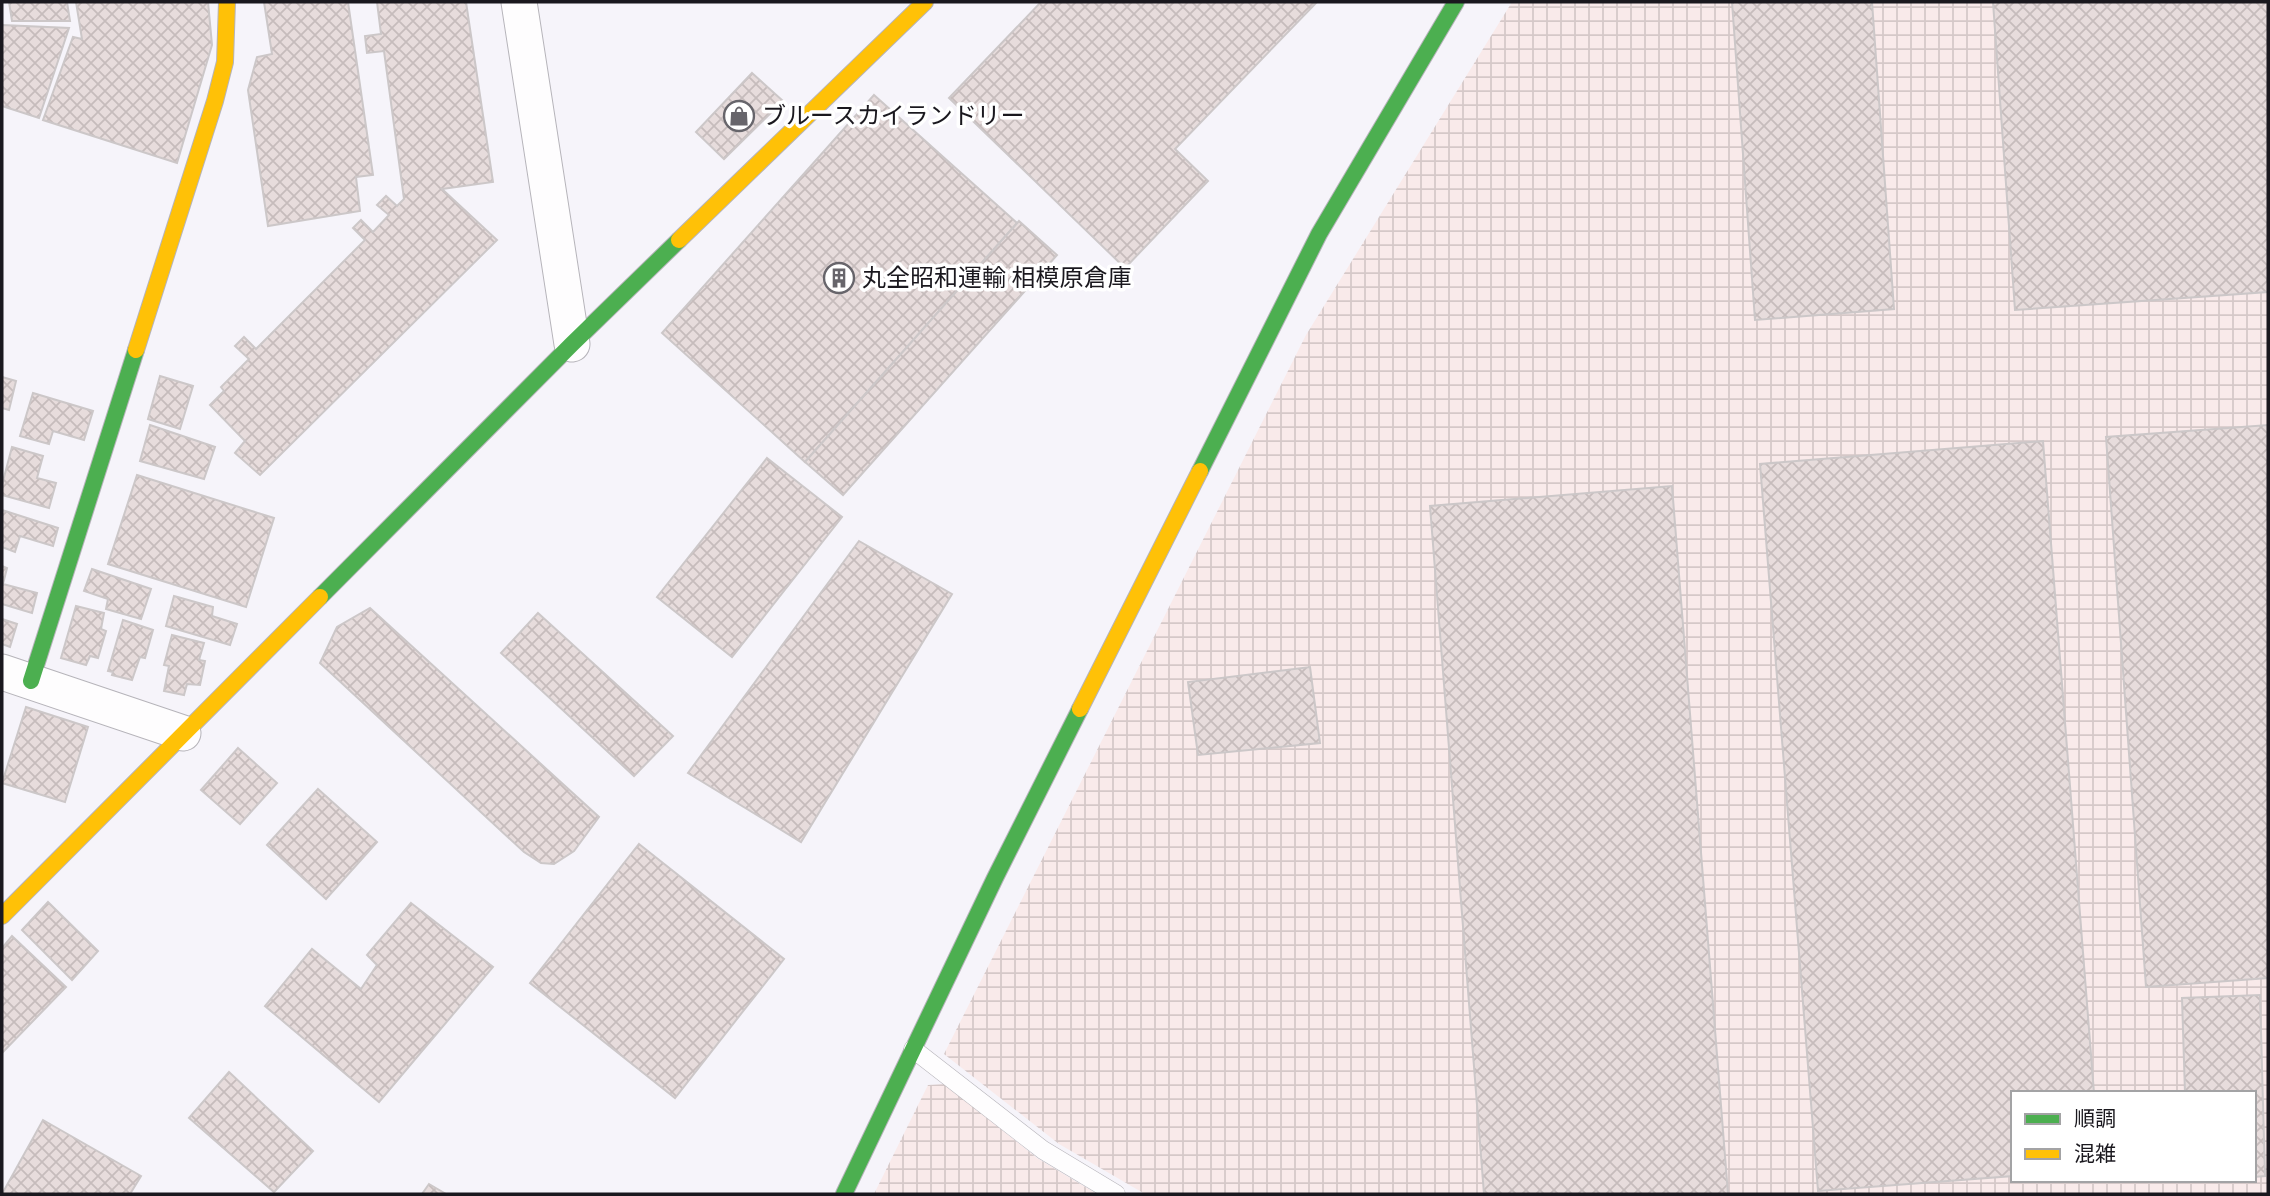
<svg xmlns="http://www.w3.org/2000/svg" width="2270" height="1196" font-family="'Roboto Condensed','Noto Sans JP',sans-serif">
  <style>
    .industrial { fill: url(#industrial-grid); fill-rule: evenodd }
    .building { fill: url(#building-cross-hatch); stroke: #ccc7c8; stroke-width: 2 }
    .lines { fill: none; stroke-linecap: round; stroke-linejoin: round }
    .lane-casing { stroke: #b6b4ba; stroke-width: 19 }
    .street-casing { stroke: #b6b4ba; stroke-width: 37 }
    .fast-casing { stroke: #b6b4ba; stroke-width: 18 }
    .slow-casing { stroke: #b6b4ba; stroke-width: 18 }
    .lane { stroke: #fefdfe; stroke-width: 18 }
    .street { stroke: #fefdfe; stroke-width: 35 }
    .fast { stroke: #4caf50; stroke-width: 16 }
    .slow { stroke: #ffc107; stroke-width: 16 }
    .labels { text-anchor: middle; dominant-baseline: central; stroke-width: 7; stroke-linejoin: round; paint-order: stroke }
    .poi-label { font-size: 24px; fill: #1a181e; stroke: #fff; text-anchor: start }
  </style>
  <defs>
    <pattern id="industrial-grid" width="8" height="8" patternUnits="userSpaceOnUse" patternTransform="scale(1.75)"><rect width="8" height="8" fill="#f9eaea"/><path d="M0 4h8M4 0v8" fill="none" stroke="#d5c8c8"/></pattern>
    <pattern id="building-cross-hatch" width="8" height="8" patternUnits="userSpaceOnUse" patternTransform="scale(1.75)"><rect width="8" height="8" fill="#e7dcdc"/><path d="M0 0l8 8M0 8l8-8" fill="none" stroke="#c6bcbc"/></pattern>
  </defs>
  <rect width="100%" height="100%" fill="#f6f4fa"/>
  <!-- industrial -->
  <g class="industrial">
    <path d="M1512 2H2268V1194H1145L1059 1144 944 1054 1306 335ZM2013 1093H2254V1180H2013Z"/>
    <polygon points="945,1084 1037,1158 1097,1194 874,1194 928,1085"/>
  </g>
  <!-- building -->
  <g class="building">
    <polygon points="9,2 67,2 70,21 12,21"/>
    <polygon points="76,2 208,2 212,45 177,163 43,120 73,37 82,39"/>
    <polygon points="264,2 348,2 373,175 356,177 360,211 268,226 248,90 257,57 272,54"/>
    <polygon points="377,2 466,2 493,182 442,189 497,240 260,475 235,453 245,441 210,405 224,391 221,387 249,359 235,346 244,337 256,349 365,240 353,228 361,220 373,232 389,215 377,205 386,196 397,206 404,199 384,51 367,53 365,36 381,34"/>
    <polygon points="1041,2 1317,2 1175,149 1208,181 1125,268 949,98"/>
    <polygon points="1732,2 1872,2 1894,309 1755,320"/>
    <polygon points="1993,2 2268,2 2268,292 2015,310"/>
    <polygon points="2,25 69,28 39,118 2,106"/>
    <polygon points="752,73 783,101 724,159 696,132"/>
    <polygon points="874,95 1017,223 805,462 662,333"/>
    <polygon points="1019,221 1057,255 843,495 805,462"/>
    <polygon points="160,376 193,386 180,429 148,419"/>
    <polygon points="2,377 16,381 9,410 2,408"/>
    <polygon points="33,393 93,411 84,440 53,431 49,444 20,436"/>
    <polygon points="150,425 215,447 204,479 140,461"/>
    <polygon points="2268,425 2268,978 2146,987 2106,437"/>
    <polygon points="2043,441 2094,1093 2013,1093 2013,1176 1818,1191 1760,464"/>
    <polygon points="12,447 43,456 37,478 56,483 49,508 2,495 2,485"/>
    <polygon points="767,458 842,517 732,657 657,597"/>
    <polygon points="137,475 274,518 246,607 108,564"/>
    <polygon points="1672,486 1728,1194 1484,1194 1430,506"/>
    <polygon points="2,510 58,528 53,546 20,536 15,552 2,547"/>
    <polygon points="859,541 952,594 801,842 688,773"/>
    <polygon points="2,566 7,568 3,584 37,593 32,613 2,604"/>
    <polygon points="92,569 151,589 141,619 106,609 108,599 84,591"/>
    <polygon points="174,596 213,607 212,616 237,624 230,645 166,626"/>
    <polygon points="76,606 104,613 101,629 106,631 98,658 90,656 86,665 61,658"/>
    <polygon points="370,608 599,817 574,851 554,864 541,863 524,852 320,663 337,627"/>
    <polygon points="538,613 673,736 634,776 501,653"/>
    <polygon points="2,619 17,624 10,647 2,644"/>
    <polygon points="123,620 153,630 145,658 140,657 132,680 112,675 113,672 108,671"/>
    <polygon points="172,635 204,643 199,660 205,661 200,685 187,684 184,695 164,691 169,666 164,665"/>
    <polygon points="1310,667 1320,743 1198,755 1188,682"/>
    <polygon points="26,707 88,727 65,802 2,783"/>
    <polygon points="238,748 277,783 240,824 201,790"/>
    <polygon points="318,789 377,842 326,899 267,845"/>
    <polygon points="639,844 784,959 675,1098 530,983"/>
    <polygon points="48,902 98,951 72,980 22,930"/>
    <polygon points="411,903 493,967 379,1102 265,1006 312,949 361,989 377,965 367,955"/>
    <polygon points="12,936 66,987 2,1053 2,948"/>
    <polygon points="2260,995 2265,1176 2254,1177 2254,1093 2185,1093 2182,998"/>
    <polygon points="229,1072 313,1151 274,1192 189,1118"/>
    <polygon points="43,1120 141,1176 130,1194 2,1194"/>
    <polygon points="429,1184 446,1194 422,1194"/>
  </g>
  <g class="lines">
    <!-- lane casing -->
    <g class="lane-casing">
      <polyline id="lane" points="913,1049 1043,1150 1116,1194"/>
    </g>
    <!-- street casing -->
    <g class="street-casing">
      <g id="street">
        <polyline points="519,2 572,344"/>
        <polyline points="2,672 183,733"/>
      </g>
    </g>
    <!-- fast casing -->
    <g class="fast-casing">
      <g id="fast">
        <polyline points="1200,471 1319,234 1456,2"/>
        <polyline points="320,597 572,344 679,240"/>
        <polyline points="31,681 136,350"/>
        <polyline points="844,1194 995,878 1080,709"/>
      </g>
    </g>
    <!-- slow casing -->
    <g class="slow-casing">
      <g id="slow">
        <polyline points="679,240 925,2"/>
        <polyline points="136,350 215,101 225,62 227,2"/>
        <polyline points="1080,709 1200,471"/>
        <polyline points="2,916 320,597"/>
      </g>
    </g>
    <!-- lane -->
    <use href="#lane" class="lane"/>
    <!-- street -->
    <use href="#street" class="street"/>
    <!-- fast -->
    <use href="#fast" class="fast"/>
    <!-- slow -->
    <use href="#slow" class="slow"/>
  </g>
  <!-- icons -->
  <defs>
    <g id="shop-ring" transform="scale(1.575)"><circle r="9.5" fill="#fff" stroke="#67656b" stroke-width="1.5"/><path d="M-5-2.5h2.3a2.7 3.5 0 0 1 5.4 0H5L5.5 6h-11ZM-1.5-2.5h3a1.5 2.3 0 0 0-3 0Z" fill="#67656b"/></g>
    <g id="building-ring" transform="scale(1.575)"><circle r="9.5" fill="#fff" stroke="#67656b" stroke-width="1.5"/><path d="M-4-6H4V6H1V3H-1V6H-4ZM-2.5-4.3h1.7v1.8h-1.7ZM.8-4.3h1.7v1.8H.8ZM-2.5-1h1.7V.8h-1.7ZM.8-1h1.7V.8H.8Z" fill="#67656b"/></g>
  </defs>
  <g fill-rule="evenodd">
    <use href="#shop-ring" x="739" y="116"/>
    <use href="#building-ring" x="839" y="278"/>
  </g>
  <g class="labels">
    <!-- poi labels -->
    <g class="poi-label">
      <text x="762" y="116">ブルースカイランドリー</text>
      <text x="862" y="278">丸全昭和運輸 相模原倉庫</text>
    </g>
  </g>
  <!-- border -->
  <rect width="2270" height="1196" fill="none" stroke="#1a181e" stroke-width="7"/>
  <!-- legend -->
  <rect x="2011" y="1091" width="245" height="91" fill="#ffffff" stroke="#a3a3a5" stroke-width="2"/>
  <rect x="2025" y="1114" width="35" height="10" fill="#4caf50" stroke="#a3a3a5" stroke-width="2"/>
  <text x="2074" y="1126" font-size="21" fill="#1a181e">順調</text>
  <rect x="2025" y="1149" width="35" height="10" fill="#ffc107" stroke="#a3a3a5" stroke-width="2"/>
  <text x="2074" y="1161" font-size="21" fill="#1a181e">混雑</text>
</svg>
